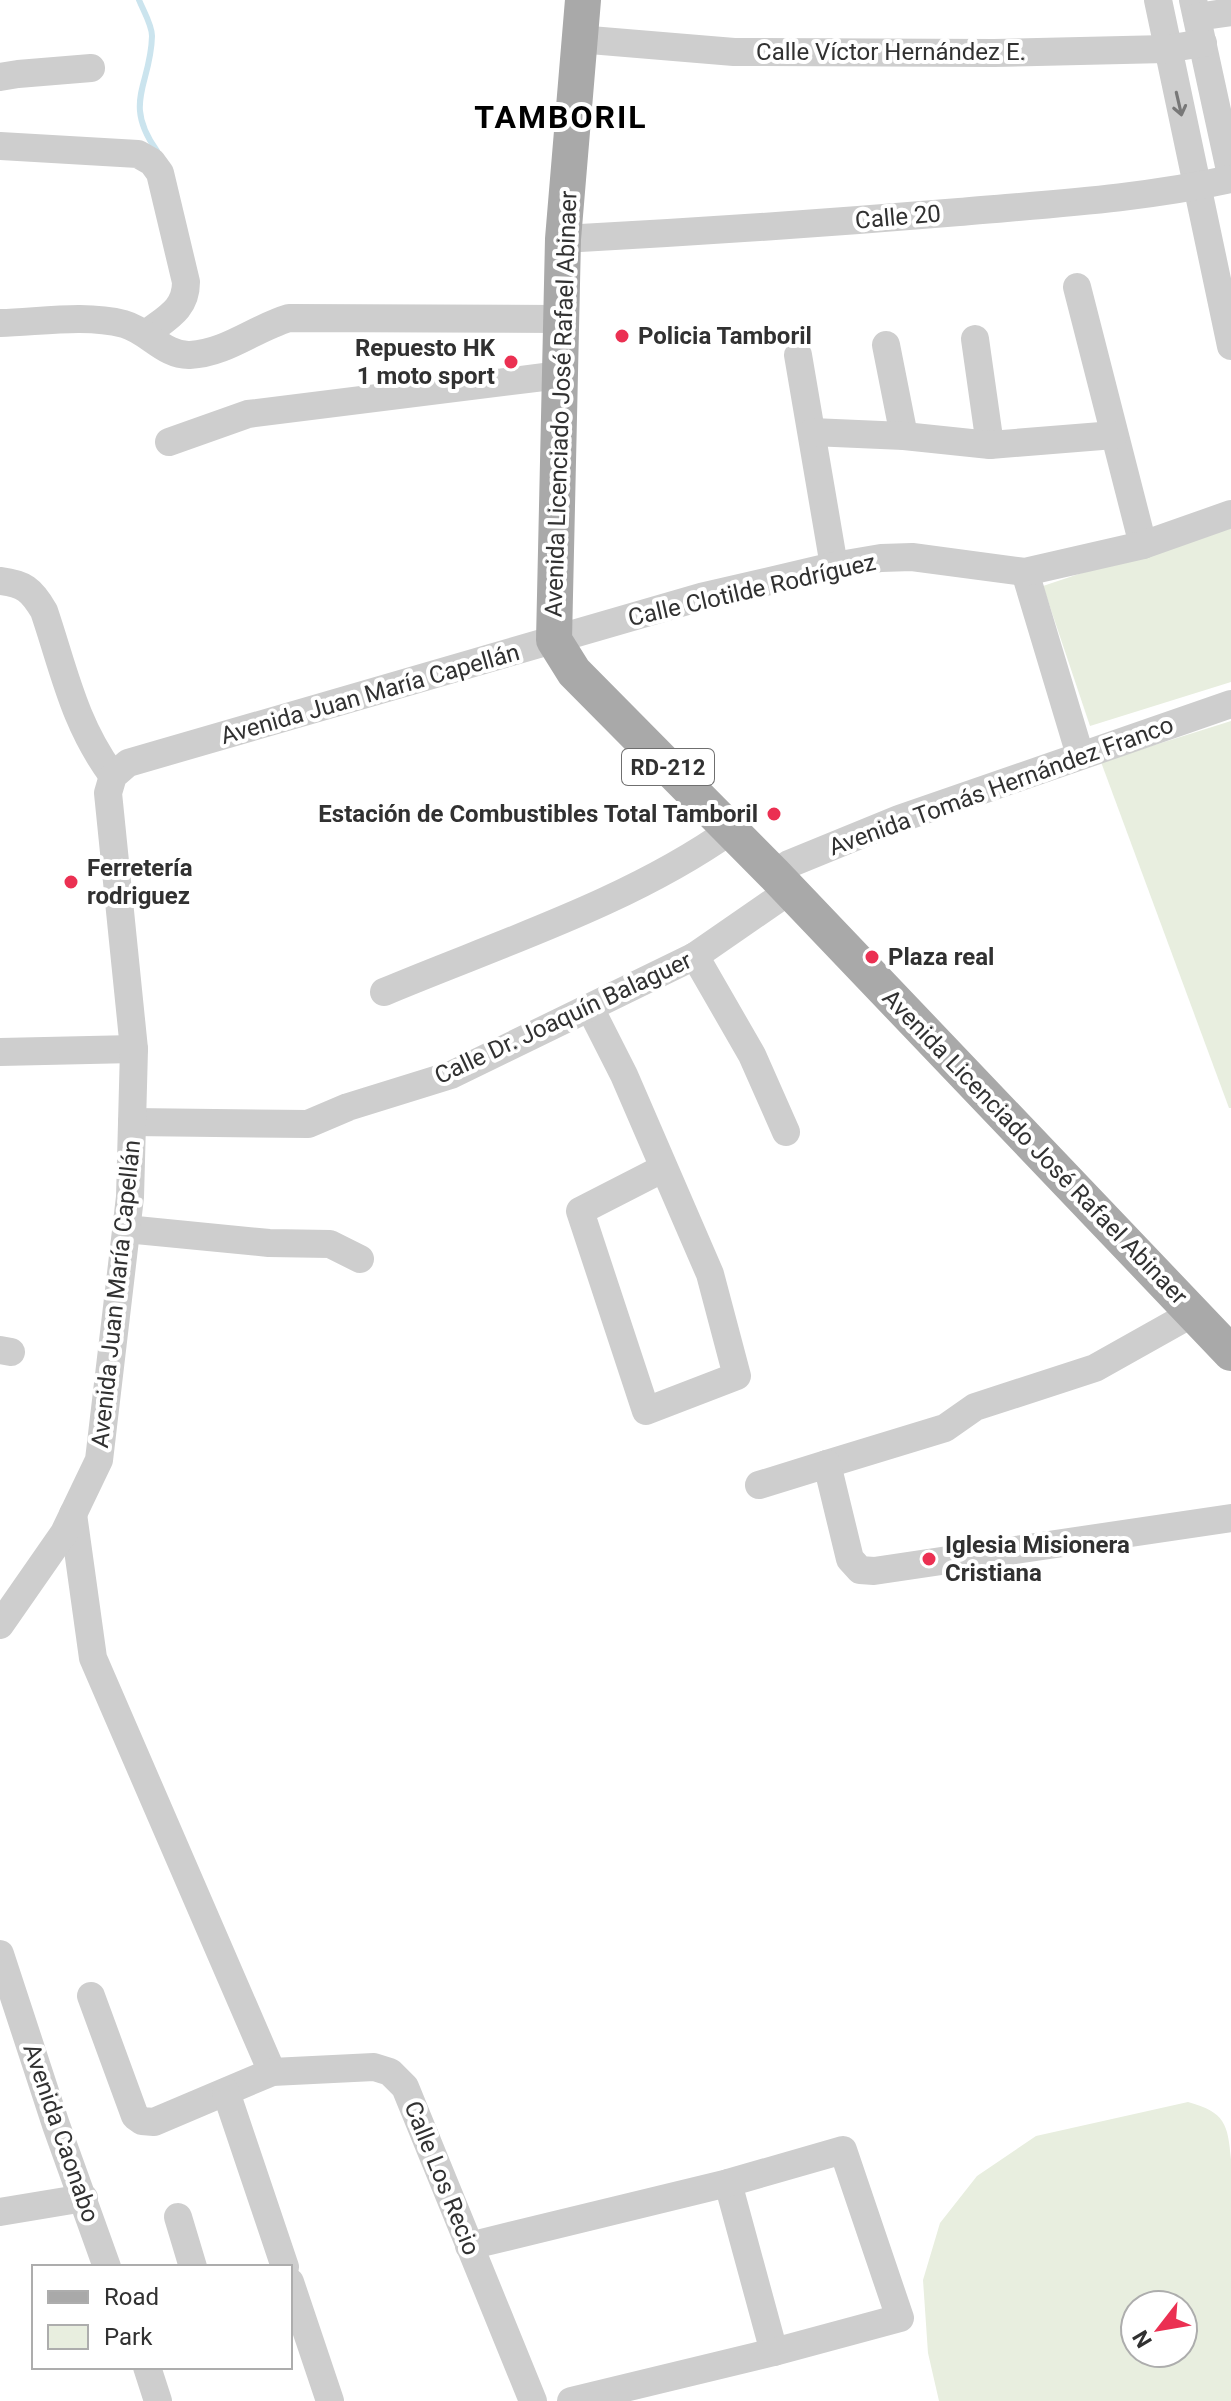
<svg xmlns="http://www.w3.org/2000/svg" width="1231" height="2401" font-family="Roboto,sans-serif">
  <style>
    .green { fill: #e8eedf; fill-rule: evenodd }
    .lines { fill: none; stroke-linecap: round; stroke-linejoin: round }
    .stream { stroke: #cbe4ee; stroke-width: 6 }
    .minor { stroke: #cecece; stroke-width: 28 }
    .major { stroke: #a9a9a9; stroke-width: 36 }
    .oneway { stroke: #787878 }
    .poi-dot { fill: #eb3052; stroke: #fff; stroke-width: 3 }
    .labels { text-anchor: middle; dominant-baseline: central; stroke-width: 8; stroke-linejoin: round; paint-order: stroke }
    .shield { fill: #fff; stroke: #6f6f6f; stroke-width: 2 }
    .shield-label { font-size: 22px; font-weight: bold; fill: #313131 }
    .street-label { font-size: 24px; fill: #313131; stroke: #fff }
    .poi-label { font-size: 24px; font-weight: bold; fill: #313131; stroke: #fff; text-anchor: start }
    .district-label { font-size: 32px; font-weight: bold; letter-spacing: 2px; fill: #000; stroke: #fff }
  </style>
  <rect width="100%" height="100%" fill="#fff"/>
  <!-- green -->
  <g class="green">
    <polygon points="1231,523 1231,682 1090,726 1043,586"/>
    <polygon points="1231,721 1231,1108 1229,1108 1101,762"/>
    <path d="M1188 2102C1225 2112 1228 2124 1231 2160V2401H939L928 2353 923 2280 940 2223 977 2176 1036 2136ZM1183 2305V2353H1135V2305Z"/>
  </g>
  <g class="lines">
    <!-- stream -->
    <path class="stream" d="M139 0C143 10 152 25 152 36 151 85 122 102 157 151"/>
    <!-- minor -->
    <g class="minor">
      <polyline points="1158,0 1231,346"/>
      <polyline points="1193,0 1231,175"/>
      <polyline points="1197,17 1231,12"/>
      <polyline points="578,39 734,52 994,53 1166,49 1203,43"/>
      <polyline points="0,77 18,74 91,68"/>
      <path d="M0 146 138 154 152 162 160 173 186 282C186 310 166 318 146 334"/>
      <path d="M563 239C695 232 827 223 959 212 1049 204 1142 199 1231 179"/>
      <polyline points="1077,287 1143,545"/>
      <path d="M0 323C40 322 85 314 124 324 149 331 164 356 190 355 227 353 255 328 289 318L561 319"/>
      <polyline points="975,339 990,445"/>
      <polyline points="886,345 904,436"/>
      <polyline points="798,355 834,566"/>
      <polyline points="812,432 904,436 990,445 1114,435"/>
      <polyline points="169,442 248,414 560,375"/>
      <polyline points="1025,572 1080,755"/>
      <path d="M0 581C24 584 31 589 44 611 64 670 74 724 113 776"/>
      <polyline points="774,874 789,864 899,819 1231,704"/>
      <polyline points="695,956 752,1055 786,1132"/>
      <path d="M384 992C498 944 630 902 731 830"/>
      <polyline points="590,1008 624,1075 710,1274 737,1376 646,1411 580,1211 662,1169"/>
      <polyline points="0,1052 134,1049"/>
      <polyline points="132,1122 308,1124 348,1107 451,1075 695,956 789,891"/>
      <polyline points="126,1229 269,1243 330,1244 360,1259"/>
      <polyline points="0,1350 11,1352"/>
      <polyline points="827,1464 945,1428 975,1407 1095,1368 1193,1313"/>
      <polyline points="759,1485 827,1464 850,1559 860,1570 874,1571 1231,1518"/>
      <polyline points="73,1514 93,1658 272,2072"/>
      <polyline points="0,1625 64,1533 99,1460 130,1197 134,1049 108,793 113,776 128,763 701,597 834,566 881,558 912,557 1025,572 1143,545 1231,514"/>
      <polyline points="0,1954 56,2125 107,2267"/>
      <polyline points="91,1996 135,2116 142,2121 154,2122 272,2072 374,2067 390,2072 405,2087 533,2401"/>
      <polyline points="226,2092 285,2267"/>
      <polyline points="728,2183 774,2352"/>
      <polyline points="0,2212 84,2198"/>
      <polyline points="178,2217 193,2267"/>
      <polyline points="469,2246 728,2183 843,2150 900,2318 774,2352 571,2401"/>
      <polyline points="290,2282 330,2401"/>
      <polyline points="147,2367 158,2401"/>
    </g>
    <!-- major -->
    <polyline class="major" points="583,0 563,239 554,640 574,672 774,874 1231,1353"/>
  </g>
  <!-- one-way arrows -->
  <defs><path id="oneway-shaft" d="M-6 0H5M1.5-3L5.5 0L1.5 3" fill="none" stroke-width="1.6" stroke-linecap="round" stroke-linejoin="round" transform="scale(2)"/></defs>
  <use class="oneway" href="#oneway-shaft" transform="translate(1179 104) rotate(77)"/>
  <!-- markers -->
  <g class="poi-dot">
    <circle cx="622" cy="336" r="8"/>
    <circle cx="511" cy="362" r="8"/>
    <circle cx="774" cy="814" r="8"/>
    <circle cx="71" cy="882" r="8"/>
    <circle cx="872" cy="957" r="8"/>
    <circle cx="929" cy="1559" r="8"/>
  </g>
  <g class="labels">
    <!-- shield labels -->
    <rect class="shield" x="622" y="749" width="92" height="36" rx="6"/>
    <g class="shield-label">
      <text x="668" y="767">RD-212</text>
    </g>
    <!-- street labels -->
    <g class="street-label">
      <text x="891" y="52">Calle Víctor Hernández E.</text>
      <text transform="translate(898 217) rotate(-5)">Calle 20</text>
      <text transform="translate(561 404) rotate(-88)">Avenida Licenciado José Rafael Abinaer</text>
      <text transform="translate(752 590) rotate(-13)">Calle Clotilde Rodríguez</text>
      <text transform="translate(370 694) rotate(-16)">Avenida Juan María Capellán</text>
      <text transform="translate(1001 786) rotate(-20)">Avenida Tomás Hernández Franco</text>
      <text transform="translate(563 1018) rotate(-25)">Calle Dr. Joaquín Balaguer</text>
      <text transform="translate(1035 1147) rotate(46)">Avenida Licenciado José Rafael Abinaer</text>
      <text transform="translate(116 1294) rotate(-84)">Avenida Juan María Capellán</text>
      <text transform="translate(61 2133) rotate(71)">Avenida Caonabo</text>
      <text transform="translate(442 2178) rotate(68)">Calle Los Recio</text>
    </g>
    <!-- poi labels -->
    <g class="poi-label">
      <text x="638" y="336">Policia Tamboril</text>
      <text x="495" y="348" text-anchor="end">Repuesto HK<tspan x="495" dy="28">1 moto sport</tspan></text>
      <text x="758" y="814" text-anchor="end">Estación de Combustibles Total Tamboril</text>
      <text x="87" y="868">Ferretería<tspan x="87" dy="28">rodriguez</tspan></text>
      <text x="888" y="957">Plaza real</text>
      <text x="945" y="1545">Iglesia Misionera<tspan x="945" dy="28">Cristiana</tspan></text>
    </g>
    <!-- district labels -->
    <g class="district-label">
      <text x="561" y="117">TAMBORIL</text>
    </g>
  </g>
  <!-- legend -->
  <rect x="32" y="2265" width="260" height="104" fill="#ffffff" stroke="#adadad" stroke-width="2"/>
  <rect x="48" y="2291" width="40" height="12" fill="#a9a9a9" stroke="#adadad" stroke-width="2"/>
  <text x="104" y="2305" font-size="24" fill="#313131">Road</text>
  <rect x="48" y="2325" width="40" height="24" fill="#e8eedf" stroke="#adadad" stroke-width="2"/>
  <text x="104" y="2345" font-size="24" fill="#313131">Park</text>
  <!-- north arrow -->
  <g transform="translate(1159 2329) rotate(239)"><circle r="38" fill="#ffffff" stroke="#adadad" stroke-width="2"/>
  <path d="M0-6L14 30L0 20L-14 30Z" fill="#eb3052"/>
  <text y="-12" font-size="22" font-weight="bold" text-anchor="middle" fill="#313131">N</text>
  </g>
</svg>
